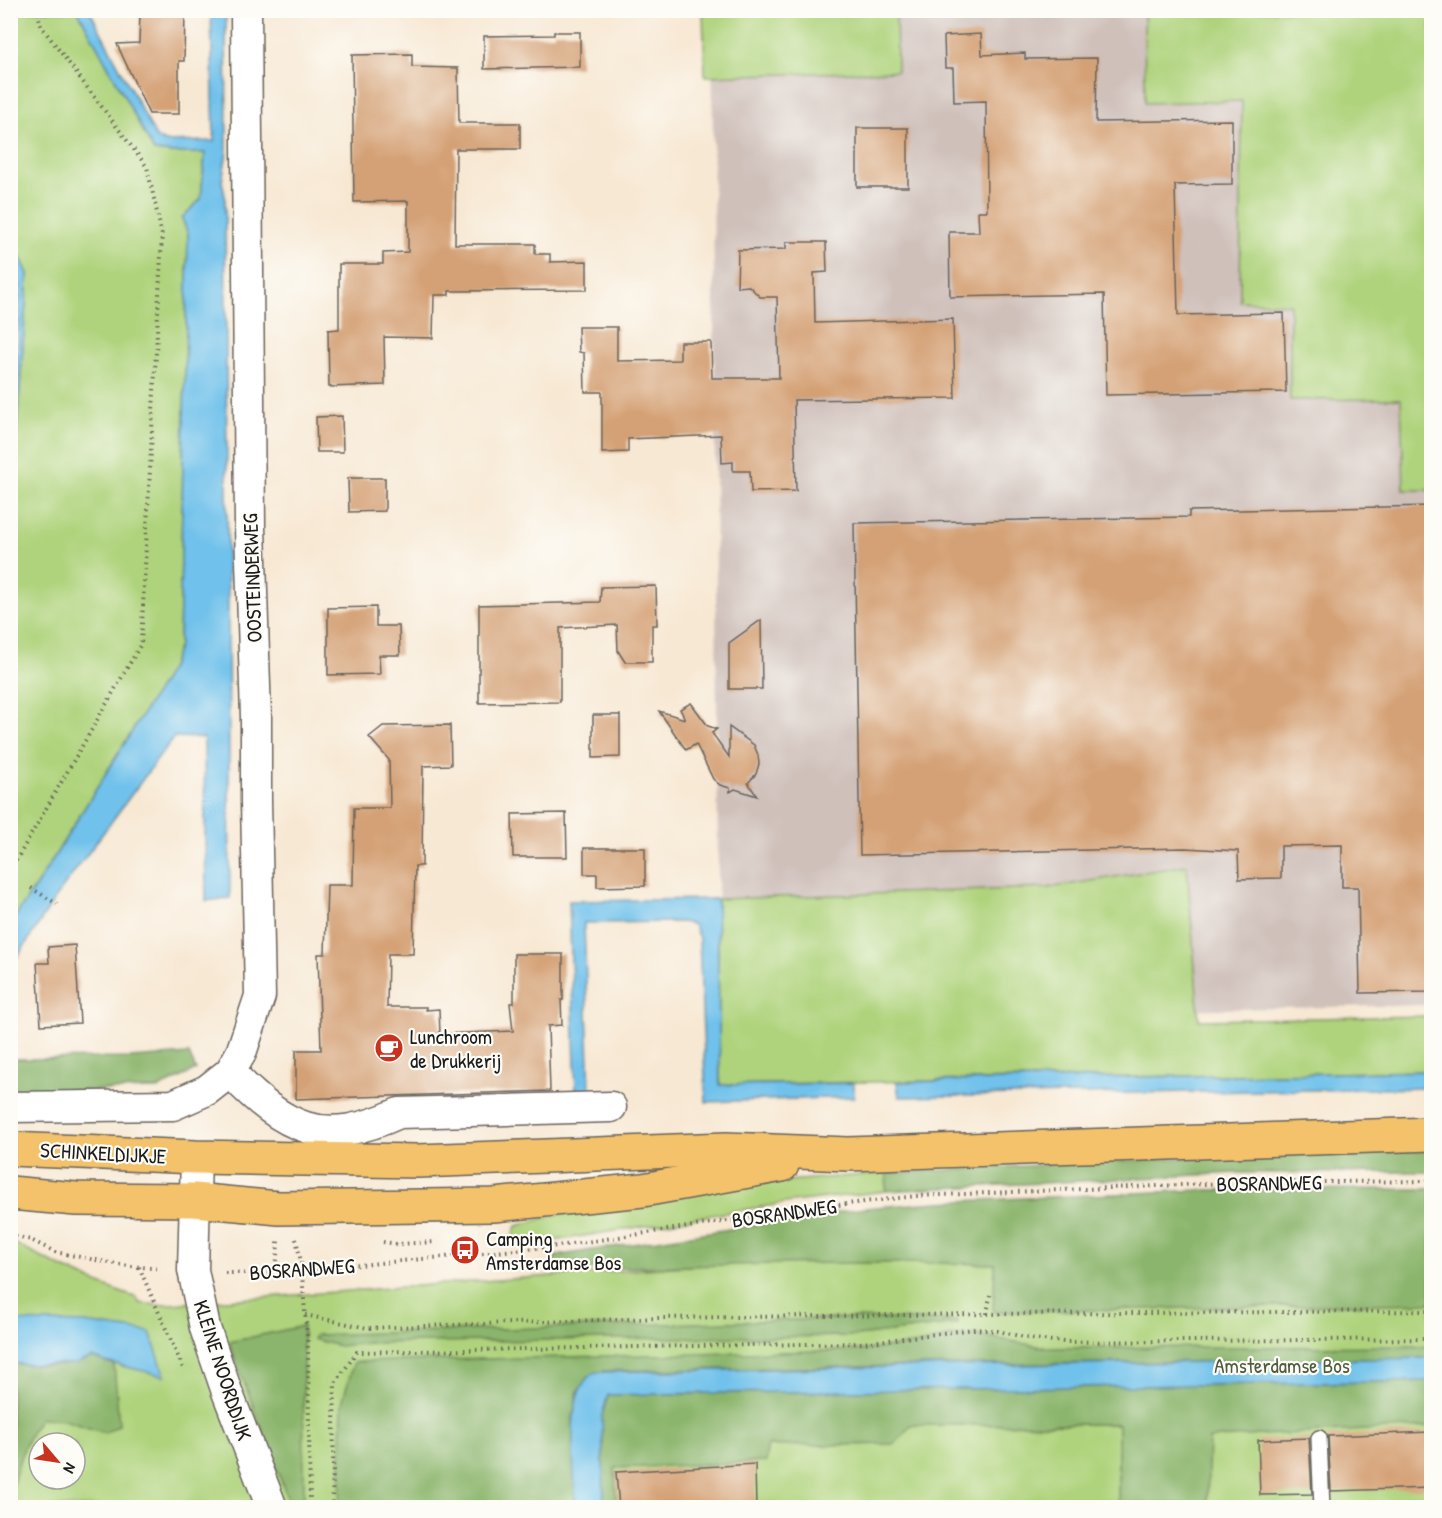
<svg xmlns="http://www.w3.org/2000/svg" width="1442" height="1518" font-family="'Patrick Hand',sans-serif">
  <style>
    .industrial { fill: #cfc0ba }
    .green { fill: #afd37c; stroke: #66784c; stroke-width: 1.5; fill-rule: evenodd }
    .forest { fill: #8bb56c; stroke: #546844; stroke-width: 1.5 }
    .water { fill: #6fc1eb; stroke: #466e84; stroke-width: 1.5 }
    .building { fill: #d4a074 }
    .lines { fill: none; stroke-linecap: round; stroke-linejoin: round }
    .service-casing { stroke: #69635c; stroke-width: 18 }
    .minor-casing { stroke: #69635c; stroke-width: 33 }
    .primary-casing { stroke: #69635c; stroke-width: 36 }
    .path { stroke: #69635c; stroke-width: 4; stroke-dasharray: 1.5 4.5; stroke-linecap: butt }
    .service { stroke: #fff; stroke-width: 15 }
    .minor { stroke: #fff; stroke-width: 30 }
    .primary { stroke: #f3c26a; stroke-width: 33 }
    .labels { text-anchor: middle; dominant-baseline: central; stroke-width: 4.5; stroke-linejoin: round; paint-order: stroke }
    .street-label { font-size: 21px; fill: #1c1c1c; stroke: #fdfcf7 }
    .poi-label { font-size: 21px; fill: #1c1c1c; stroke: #fdfcf7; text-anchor: start }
    .park-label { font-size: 21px; fill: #4f5c3e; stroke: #fdfcf7 }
  </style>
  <rect width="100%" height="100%" fill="#fdfcf7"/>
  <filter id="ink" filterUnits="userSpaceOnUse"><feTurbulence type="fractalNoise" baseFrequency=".0167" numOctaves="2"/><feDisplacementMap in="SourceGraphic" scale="12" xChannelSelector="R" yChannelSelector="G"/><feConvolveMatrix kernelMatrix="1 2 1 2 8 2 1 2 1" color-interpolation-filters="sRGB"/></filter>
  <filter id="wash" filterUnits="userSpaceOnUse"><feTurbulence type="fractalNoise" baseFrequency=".008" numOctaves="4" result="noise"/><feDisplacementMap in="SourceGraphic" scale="24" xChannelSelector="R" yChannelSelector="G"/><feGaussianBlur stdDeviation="1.35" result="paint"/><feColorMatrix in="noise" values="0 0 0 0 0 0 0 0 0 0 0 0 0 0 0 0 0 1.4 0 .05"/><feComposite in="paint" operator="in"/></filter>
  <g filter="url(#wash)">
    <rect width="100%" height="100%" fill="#f7e8d3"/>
    <!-- industrial -->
    <polygon class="industrial" points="712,11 1431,11 1431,1005 719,1019"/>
    <!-- green -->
    <g class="green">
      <polygon points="11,11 78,11 154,151 173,153 205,152 201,199 182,218 188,234 179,645 170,670 38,883 11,923 10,492 15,458 28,274 11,235"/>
      <polygon points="703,11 896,11 897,71 705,76"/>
      <polygon points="1144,11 1431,11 1431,490 1404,490 1401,399 1290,400 1290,304 1240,301 1242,101 1145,103"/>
      <polygon points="1187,865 1199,1020 1431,1016 1431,1071 720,1085 717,899 1048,888"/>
      <polygon points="887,1173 886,1191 792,1202 553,1241 510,1245 516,1226 580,1208 737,1185"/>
      <path d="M1431 1211V1507H11L10 1241C52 1264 92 1283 137 1298L139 1303 158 1305ZM39 1443H75V1479H39Z"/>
    </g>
    <!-- forest -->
    <g class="forest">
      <polygon points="189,1054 196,1070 158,1089 11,1092 10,1059 130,1058"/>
      <polygon points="1431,1151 1431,1172 1237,1173 886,1191 887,1173 1236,1155"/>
      <path d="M1431 1189V1303L993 1312 995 1264C848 1261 701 1265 555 1270V1256L865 1208 938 1202 1201 1190Z"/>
      <polygon points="855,1318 958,1321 957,1324 857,1336 670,1338 370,1343 339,1346 313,1339 316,1335"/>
      <polygon points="303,1326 304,1507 291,1507 229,1342"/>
      <polygon points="977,1335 1048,1348 1431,1346 1431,1358 603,1371 578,1390 573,1418 576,1507 340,1508 342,1403 354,1362 865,1350 918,1344 952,1336"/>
      <path d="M92 1357 114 1364 119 1425 105 1433 64 1420 40 1418C24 1441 16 1467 11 1494V1363C38 1366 66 1369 92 1357Z"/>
      <polygon points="1432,1381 1431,1427 1260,1435 1209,1439 1207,1504 1118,1504 1118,1424 911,1425 895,1444 767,1446 766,1462 615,1468 616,1507 604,1507 602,1415 608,1395"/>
    </g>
    <!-- water -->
    <g class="water">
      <polygon points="78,11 90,11 156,137 164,142 214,141 211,11 226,11 227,152 222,181 225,196 230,898 206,901 204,738 174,737 58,894 11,967 11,923 38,883 170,670 179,645 188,234 182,218 201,199 205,153 173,153 154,151"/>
      <polygon points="10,234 28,274 15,458 13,460 20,284 11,258"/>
      <polygon points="717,899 720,1085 854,1083 854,1097 706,1102 699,939 694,925 683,922 584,923 590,1093 576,1093 569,901"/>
      <polygon points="1432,1071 1431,1088 899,1097 897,1082"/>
      <polygon points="11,1321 85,1323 150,1332 165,1376 105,1362 92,1357 76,1364 35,1365 11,1363"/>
      <path d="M1431 1358V1381L608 1395 602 1415 604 1507H576C575 1475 562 1388 595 1372Z"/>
    </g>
    <g id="blocks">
      <!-- building -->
      <g class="building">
        <polygon points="156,10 185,10 184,61 179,61 179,114 149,114 117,44 139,43 140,13 156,13"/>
        <polygon points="554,32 580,32 580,67 484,69 484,36 554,35"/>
        <polygon points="981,34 982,55 1025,53 1025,59 1097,58 1096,122 1232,120 1232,184 1175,185 1178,315 1284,313 1286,392 1106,395 1104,294 950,297 949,232 979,232 978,211 987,211 986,101 954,102 953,68 945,68 944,36"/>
        <polygon points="412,54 412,67 458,68 459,123 520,123 520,149 456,149 455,244 535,244 535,254 550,254 550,262 587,261 587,290 449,291 449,295 434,295 433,338 384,337 385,385 329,387 328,330 339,329 339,264 383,264 383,253 408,252 408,201 354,202 352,55"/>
        <rect x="857" y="128" width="51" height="59"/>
        <polygon points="786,242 826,242 827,272 814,273 815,323 953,319 955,398 794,400 796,491 751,492 750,471 733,471 733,462 722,463 721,435 628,439 628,452 602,453 602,392 585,392 584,353 579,352 578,327 617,327 617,361 680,360 680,342 711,342 712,378 779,378 777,297 760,297 749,286 737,287 738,250 786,249"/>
        <polygon points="342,416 343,452 317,452 316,417"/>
        <polygon points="348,478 385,478 385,511 349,512"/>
        <polygon points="1431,506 1431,992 1360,993 1358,887 1342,887 1342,845 1281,846 1281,878 1239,879 1238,851 1185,848 860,855 854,523 1189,517 1189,511"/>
        <polygon points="656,586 657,625 652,625 652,662 625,662 618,651 617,625 560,628 560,702 479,703 479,605 600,602 601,587"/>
        <polygon points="376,607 376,626 399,626 400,655 379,655 380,674 328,675 328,608"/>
        <polygon points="761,620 762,689 729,689 729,643"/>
        <polygon points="691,703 708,726 717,729 712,733 729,757 729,727 754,745 758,755 759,764 756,774 748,783 757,796 735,789 730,792 730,788 720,785 713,779 696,744 686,750 659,711 685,719 680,709"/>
        <polygon points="593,715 620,715 620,757 593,758"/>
        <polygon points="450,725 451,765 423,766 422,866 415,866 413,954 388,954 387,1007 426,1007 426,1010 439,1009 440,1034 513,1031 510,1003 514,1003 514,954 563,954 563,1000 561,1000 562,1025 548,1026 550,1091 296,1099 296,1050 321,1050 318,954 325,954 327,885 353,885 354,808 390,808 389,760 369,737 383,726"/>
        <polygon points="566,813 567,857 513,857 512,814"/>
        <polygon points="584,848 645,848 645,886 597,887 597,874 584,874"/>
        <polygon points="75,945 80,1023 41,1025 37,963 49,963 48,947"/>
        <polygon points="1431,1432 1431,1488 1331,1491 1328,1436"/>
        <polygon points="1309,1438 1312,1494 1260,1495 1258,1440"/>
        <polygon points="755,1464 756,1508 619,1508 616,1472"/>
      </g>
    </g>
  </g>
  <g filter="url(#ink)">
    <use href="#blocks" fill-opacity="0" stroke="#69635c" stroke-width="1.5"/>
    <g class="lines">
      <!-- service casing -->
      <g class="service-casing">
        <polyline id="service" points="1319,1438 1322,1508"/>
      </g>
      <!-- minor casing -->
      <g class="minor-casing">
        <g id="minor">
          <path d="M230 1072C286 1130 322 1148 399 1113L611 1107"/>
          <polyline points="10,1107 173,1105 207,1090 230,1072 241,1053 260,996 256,801 256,717 250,528 246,10"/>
          <polyline points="196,1157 193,1270 205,1328 226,1389 272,1508"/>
        </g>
      </g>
      <!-- primary casing -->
      <g class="primary-casing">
        <g id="primary">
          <polyline points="10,1149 196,1157 418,1161 726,1149 848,1154 1432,1134"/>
          <polyline points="10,1193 76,1199 194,1200 279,1208 494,1205 643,1190 782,1165"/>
        </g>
      </g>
      <!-- path -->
      <g class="path">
        <polyline points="10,871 141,644 162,235 147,167 41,26 37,10"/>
        <polyline points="31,888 57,904"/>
        <polyline points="10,1235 31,1240 55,1252 121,1265 161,1269"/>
        <polyline points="296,1239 301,1262 308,1349 310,1508"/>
        <polyline points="383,1242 397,1244 436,1242"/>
        <polyline points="139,1267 183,1368"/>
        <polyline points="225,1273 276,1273 558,1246 830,1206 916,1196 1231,1183 1432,1181"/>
        <polyline points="276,1273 278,1241"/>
        <polyline points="987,1314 990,1295"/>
        <polyline points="305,1315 367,1328 658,1318 987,1314 1432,1311"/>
        <polyline points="332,1508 335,1383 357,1352 863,1343 975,1329 998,1331 1032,1339 1064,1342 1432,1339"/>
      </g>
      <!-- service -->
      <use href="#service" class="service"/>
      <!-- minor -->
      <use href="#minor" class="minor"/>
      <!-- primary -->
      <use href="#primary" class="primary"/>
    </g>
  </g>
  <!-- icons -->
  <defs>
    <g id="cafe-disc" transform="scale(1.5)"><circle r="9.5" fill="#c8321e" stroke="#fdfcf7"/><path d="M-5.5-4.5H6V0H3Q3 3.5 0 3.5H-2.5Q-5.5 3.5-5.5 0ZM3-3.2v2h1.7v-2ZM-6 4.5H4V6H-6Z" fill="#fff"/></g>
    <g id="bus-disc" transform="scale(1.5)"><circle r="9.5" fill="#c8321e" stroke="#fdfcf7"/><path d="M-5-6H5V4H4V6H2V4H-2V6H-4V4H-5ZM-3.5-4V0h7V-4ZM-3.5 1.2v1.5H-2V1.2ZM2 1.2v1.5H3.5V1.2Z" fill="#fff"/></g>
  </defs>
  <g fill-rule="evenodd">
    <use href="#cafe-disc" x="389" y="1048"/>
    <use href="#bus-disc" x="465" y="1250"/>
  </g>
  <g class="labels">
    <!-- street labels -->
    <g class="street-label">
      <text transform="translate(252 578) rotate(-92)">OOSTEINDERWEG</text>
      <text transform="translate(103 1153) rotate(3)">SCHINKELDIJKJE</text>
      <text transform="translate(1269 1183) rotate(-1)">BOSRANDWEG</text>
      <text transform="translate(784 1213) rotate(-8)">BOSRANDWEG</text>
      <text transform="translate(302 1269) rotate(-4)">BOSRANDWEG</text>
      <text transform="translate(223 1370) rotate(72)">KLEINE NOORDDIJK</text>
    </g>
    <!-- poi labels -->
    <g class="poi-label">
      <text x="410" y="1036">Lunchroom<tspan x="410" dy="24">de Drukkerij</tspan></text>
      <text x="486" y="1238">Camping<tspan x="486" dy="24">Amsterdamse Bos</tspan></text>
    </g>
    <!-- park labels -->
    <g class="park-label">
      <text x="1282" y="1365">Amsterdamse Bos</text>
    </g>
  </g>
  <!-- margin -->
  <rect width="1442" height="1518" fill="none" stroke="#fdfcf7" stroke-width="36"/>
  <!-- north arrow -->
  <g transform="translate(57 1461) rotate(119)"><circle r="28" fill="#fdfcf7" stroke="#a3a29f" stroke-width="1.5"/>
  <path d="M0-4.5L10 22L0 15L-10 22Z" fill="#c8321e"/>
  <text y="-9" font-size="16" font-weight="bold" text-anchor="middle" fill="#1c1c1c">N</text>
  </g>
</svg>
